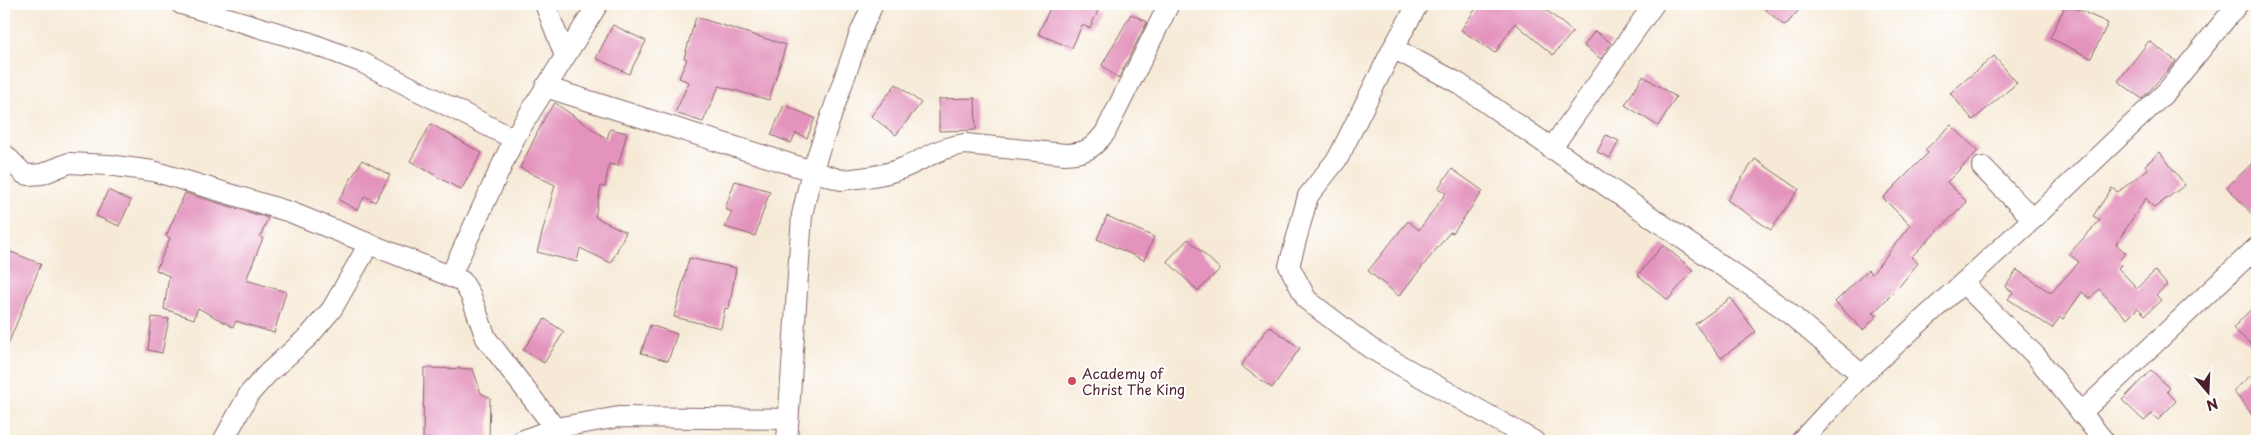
<svg xmlns="http://www.w3.org/2000/svg" width="2261" height="445" font-family="'Playpen Sans',sans-serif">
  <style>
    .building { fill: #e393bc }
    .lines { fill: none; stroke-linecap: round; stroke-linejoin: round }
    .street-casing { stroke: #866667; stroke-width: 22 }
    .street { stroke: #fff; stroke-width: 20 }
    .poi-dot { fill: #d1495b; stroke: #fff; stroke-width: 2 }
    .labels { text-anchor: middle; dominant-baseline: central; stroke-width: 4; stroke-linejoin: round; paint-order: stroke }
    .poi-label { font-size: 14px; fill: #4a1f2b; stroke: #fff; text-anchor: start }
  </style>
  <rect width="100%" height="100%" fill="#fff"/>
  <filter id="ink" filterUnits="userSpaceOnUse"><feTurbulence type="fractalNoise" baseFrequency=".02" numOctaves="2"/><feDisplacementMap in="SourceGraphic" scale="10" xChannelSelector="R" yChannelSelector="G"/><feConvolveMatrix kernelMatrix="1 2 1 2 8 2 1 2 1" color-interpolation-filters="sRGB"/></filter>
  <filter id="wash" filterUnits="userSpaceOnUse"><feTurbulence type="fractalNoise" baseFrequency=".0096" numOctaves="4" result="noise"/><feDisplacementMap in="SourceGraphic" scale="20" xChannelSelector="R" yChannelSelector="G"/><feGaussianBlur stdDeviation="1.12" result="paint"/><feColorMatrix in="noise" values="0 0 0 0 0 0 0 0 0 0 0 0 0 0 0 0 0 1.4 0 .05"/><feComposite in="paint" operator="in"/></filter>
  <g filter="url(#wash)">
    <rect width="100%" height="100%" fill="#f6ead7"/>
    <g id="blocks">
      <!-- building -->
      <g class="building">
        <polygon points="1052,4 1081,4 1098,11 1090,28 1082,25 1072,48 1038,34"/>
        <polygon points="1479,4 1539,4 1573,32 1553,55 1515,23 1495,53 1461,30"/>
        <polygon points="1759,4 1804,4 1785,26"/>
        <polygon points="2066,4 2108,23 2091,58 2050,38"/>
        <polygon points="1131,14 1147,22 1118,79 1102,65"/>
        <polygon points="696,17 786,45 769,100 719,86 703,122 675,113 689,82 679,78 687,59 684,58"/>
        <polygon points="613,25 646,41 629,74 596,58"/>
        <polygon points="1595,31 1611,43 1601,59 1584,46"/>
        <polygon points="2149,41 2176,61 2142,99 2118,81"/>
        <polygon points="1994,56 2017,83 1973,120 1950,93"/>
        <polygon points="1643,76 1676,97 1658,126 1625,105"/>
        <polygon points="896,84 921,103 896,135 871,116"/>
        <polygon points="975,98 976,130 939,131 939,99"/>
        <polygon points="555,103 607,139 610,129 627,133 618,166 609,164 605,187 601,186 595,217 626,232 611,263 580,248 577,262 537,252 555,185 520,168 546,115"/>
        <polygon points="784,105 815,118 807,138 796,133 791,143 771,135"/>
        <polygon points="431,124 482,153 461,190 410,161"/>
        <polygon points="1951,125 1978,151 1947,182 1967,202 1911,257 1918,263 1898,288 1873,313 1877,316 1863,330 1835,302 1868,270 1872,274 1910,225 1883,198 1928,153 1925,150"/>
        <polygon points="1606,135 1619,141 1610,158 1597,152"/>
        <polygon points="2160,152 2185,185 2154,208 2146,198 2116,244 2126,253 2119,261 2122,264 2118,268 2137,288 2155,271 2167,285 2156,295 2161,300 2145,315 2138,308 2127,319 2099,289 2090,299 2082,292 2063,319 2060,317 2052,328 2008,299 2013,292 2005,287 2017,270 2051,293 2079,262 2069,254 2100,220 2093,216 2112,188 2118,192 2148,169 2145,165"/>
        <polygon points="1755,159 1799,189 1771,230 1727,200"/>
        <polygon points="2257,159 2257,219 2227,187"/>
        <polygon points="362,160 390,175 375,202 365,196 357,210 339,200"/>
        <polygon points="1452,169 1483,191 1453,233 1450,232 1399,296 1368,271 1408,221 1419,230 1446,193 1438,188"/>
        <polygon points="735,181 770,191 755,236 725,227 732,212 725,209"/>
        <polygon points="108,190 131,201 119,226 96,216"/>
        <polygon points="185,193 268,218 260,237 263,238 246,280 286,292 274,333 236,321 233,327 198,308 194,319 164,309 169,276 156,270 170,238 166,236"/>
        <polygon points="1107,216 1154,237 1144,260 1097,239"/>
        <polygon points="1188,239 1220,269 1198,291 1167,261"/>
        <polygon points="1663,245 1693,270 1668,300 1638,275"/>
        <polygon points="11,252 41,264 4,354 4,258 8,260"/>
        <polygon points="689,258 736,268 729,309 725,308 721,328 674,317"/>
        <polygon points="1731,298 1756,332 1721,358 1695,324"/>
        <polygon points="2257,303 2257,350 2233,328"/>
        <polygon points="152,317 169,319 162,353 148,350"/>
        <polygon points="545,319 564,332 544,363 523,350"/>
        <polygon points="650,325 677,334 668,361 641,353"/>
        <polygon points="1269,326 1300,348 1272,388 1241,366"/>
        <polygon points="424,368 473,369 481,393 490,398 489,440 423,439"/>
        <polygon points="2151,370 2170,388 2167,391 2176,401 2158,420 2152,414 2144,421 2122,400"/>
        <polygon points="2257,370 2257,420 2233,391"/>
      </g>
    </g>
  </g>
  <g filter="url(#ink)">
    <use href="#blocks" fill-opacity="0" stroke="#866667" stroke-width="1"/>
    <g class="lines">
      <!-- street casing -->
      <g class="street-casing">
        <g id="street">
          <polyline points="181,4 305,41 361,62 514,139"/>
          <polyline points="545,4 565,56"/>
          <polyline points="1393,48 1418,4"/>
          <path d="M545 87 841 180C862 178 883 176 903 168 926 159 939 147 965 144L1065 154C1087 153 1092 149 1105 133L1169 4"/>
          <polyline points="1551,149 1654,4"/>
          <polyline points="4,154 24,174 29,175 42,174 69,163 108,165 153,171 290,212 462,281 471,296 486,338 555,428"/>
          <polyline points="1982,167 2033,219"/>
          <polyline points="450,277 516,135 598,4"/>
          <polyline points="1963,283 2035,355 2104,441"/>
          <polyline points="2081,413 2257,247"/>
          <polyline points="223,441 249,394 268,373 309,336 332,309 369,244"/>
          <polyline points="521,441 555,428 619,417 788,419"/>
          <polyline points="787,441 802,215 812,171 860,33 873,4"/>
          <polyline points="1534,441 1370,348 1307,300 1289,266 1308,196 1338,158 1393,48 1458,83 1784,309 1862,375"/>
          <polyline points="1801,441 1862,375 2033,219 2167,91 2238,4"/>
        </g>
      </g>
      <!-- street -->
      <use href="#street" class="street"/>
    </g>
  </g>
  <!-- markers -->
  <circle class="poi-dot" cx="1072" cy="381" r="5"/>
  <g class="labels">
    <!-- poi labels -->
    <g class="poi-label">
      <text x="1082" y="373">Academy of<tspan x="1082" dy="16">Christ The King</tspan></text>
    </g>
  </g>
  <!-- margin -->
  <rect width="2261" height="445" fill="none" stroke="#fff" stroke-width="20"/>
  <!-- north arrow -->
  <g transform="translate(2208 392) rotate(161)" stroke="#ffffff" stroke-width="4" paint-order="stroke">
  <path d="M0-4L9 19L0 12L-9 19Z" fill="#4a1f2b"/>
  <text y="-8" font-size="14" font-weight="bold" text-anchor="middle" fill="#4a1f2b">N</text>
  </g>
</svg>
